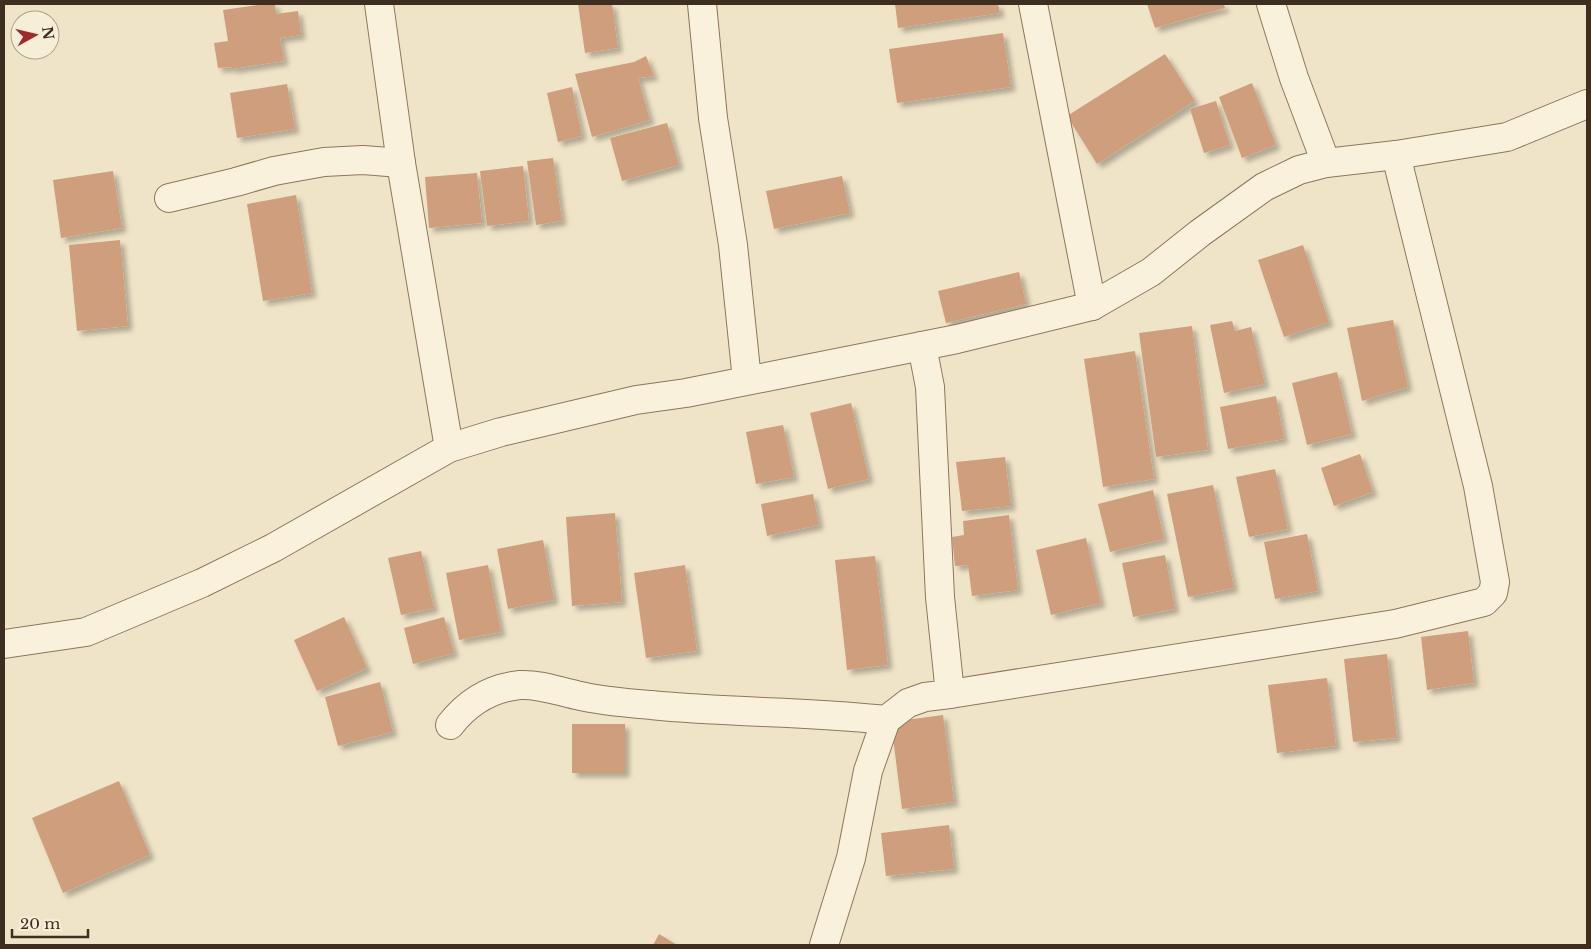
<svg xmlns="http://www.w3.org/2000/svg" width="1591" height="949" font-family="'Libre Baskerville',serif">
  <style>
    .building { fill: #cf9f7d; filter: url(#shadow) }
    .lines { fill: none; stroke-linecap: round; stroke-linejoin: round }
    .minor-casing { stroke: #8d765c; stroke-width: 30 }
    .minor { stroke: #faf1dc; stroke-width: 28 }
  </style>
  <defs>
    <filter id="shadow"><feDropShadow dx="4.5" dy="4.5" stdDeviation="2.5" flood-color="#0004"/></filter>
  </defs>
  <rect width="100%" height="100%" fill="#f0e4c8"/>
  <!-- building -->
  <g class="building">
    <polygon points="265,4 275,4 276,14 298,11 301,35 280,38 284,61 232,69 232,67 218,68 214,43 228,41 223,10"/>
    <polygon points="578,4 612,4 618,48 585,53"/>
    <polygon points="895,4 998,4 1000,13 898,28"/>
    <polygon points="1147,4 1224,4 1225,8 1155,28"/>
    <polygon points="1003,33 1011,87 897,103 889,49"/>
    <polygon points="1165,54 1195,101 1097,164 1067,116"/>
    <polygon points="646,56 654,76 638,78 650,120 592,137 575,74 634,62"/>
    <polygon points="1252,83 1276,145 1242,158 1219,97"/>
    <polygon points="287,84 295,129 237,138 230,93"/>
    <polygon points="572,87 582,136 558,142 547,93"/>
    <polygon points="1216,101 1230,145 1204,153 1190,109"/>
    <polygon points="667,123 679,165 622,181 610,138"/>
    <polygon points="553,158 562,221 536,225 527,161"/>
    <polygon points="523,166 529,221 487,226 480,171"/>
    <polygon points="113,171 122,228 61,238 53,180"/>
    <polygon points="477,173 482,223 429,228 425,177"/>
    <polygon points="842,176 850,213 774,229 766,191"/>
    <polygon points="296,195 312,293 263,301 247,204"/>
    <polygon points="120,240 128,326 77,331 69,245"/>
    <polygon points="1303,245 1329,322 1284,337 1258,260"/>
    <polygon points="1019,272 1026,304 946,323 938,291"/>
    <polygon points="1393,320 1408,387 1362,401 1347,328"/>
    <polygon points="1232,321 1235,331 1251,327 1265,384 1224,393 1210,325"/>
    <polygon points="1192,326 1208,450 1156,457 1139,333"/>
    <polygon points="1135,351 1154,479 1103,487 1084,359"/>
    <polygon points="1337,372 1352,434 1307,445 1292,383"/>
    <polygon points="1276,396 1284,439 1228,449 1220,407"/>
    <polygon points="851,403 869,479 828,489 810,413"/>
    <polygon points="783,425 794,477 756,484 746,432"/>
    <polygon points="1360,454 1373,492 1334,506 1321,468"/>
    <polygon points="1005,457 1011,506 962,511 956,462"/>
    <polygon points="1275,469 1288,529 1249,537 1236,477"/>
    <polygon points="1213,485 1234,588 1188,597 1167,494"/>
    <polygon points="1153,490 1164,539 1110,552 1098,504"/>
    <polygon points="813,494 819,525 767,536 761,504"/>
    <polygon points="615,513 622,602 572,606 566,517"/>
    <polygon points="1009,515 1018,590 972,596 968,565 955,566 952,537 964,535 963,521"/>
    <polygon points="1307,534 1318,591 1275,599 1264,542"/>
    <polygon points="1086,538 1101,603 1051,615 1036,550"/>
    <polygon points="543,540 554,600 508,609 497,549"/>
    <polygon points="421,551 434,608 401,615 388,558"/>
    <polygon points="1165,555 1175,609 1133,617 1122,563"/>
    <polygon points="875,556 888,665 847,670 835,560"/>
    <polygon points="488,565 501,632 459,640 446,573"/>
    <polygon points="685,565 697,651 646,658 634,573"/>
    <polygon points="344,617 367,668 317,691 294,640"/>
    <polygon points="444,617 454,653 413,664 404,628"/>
    <polygon points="1468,631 1474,683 1427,690 1421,637"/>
    <polygon points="1387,654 1397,738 1353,742 1344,659"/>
    <polygon points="1327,678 1336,746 1277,753 1268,685"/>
    <polygon points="380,682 393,732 338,746 325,697"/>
    <polygon points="943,715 954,802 902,809 891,722"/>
    <rect x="572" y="724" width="53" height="49"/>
    <polygon points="119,781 150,855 63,893 32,818"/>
    <polygon points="949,825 954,869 886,876 881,833"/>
    <polygon points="659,934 677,945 653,945"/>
  </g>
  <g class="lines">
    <!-- minor casing -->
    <g class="minor-casing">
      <g id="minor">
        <polyline points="379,4 401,163 449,448"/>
        <polyline points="702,4 713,118 733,245 747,380"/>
        <polyline points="1033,4 1092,306"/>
        <polyline points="1271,4 1294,78 1326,163"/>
        <polyline points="169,198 236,182 274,171 324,162 363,160 401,163"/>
        <polyline points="4,644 86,632 202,583 273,548 449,448 501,432 636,400 686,393 957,339 1092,306 1151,272 1200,233 1264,187 1299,170 1326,163 1396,155 1507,137 1587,104"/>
        <polyline points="950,694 1395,624 1484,602 1493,593 1495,582 1478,486 1396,155"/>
        <path d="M450 725C468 702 490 688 520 685 540 684 557 691 576 695 600 701 626 703 651 705 729 713 808 711 886 720"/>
        <polyline points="824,945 851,858 868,771 886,720 908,703 925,697 950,694 940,597 930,387 922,346"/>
      </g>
    </g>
    <!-- minor -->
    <use href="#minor" class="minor"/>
  </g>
  <!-- border -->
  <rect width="1591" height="949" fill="none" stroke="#3d2e20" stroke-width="10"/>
  <!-- north arrow -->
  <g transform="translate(35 35) rotate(82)"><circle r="24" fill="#f7eed8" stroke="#ada18e"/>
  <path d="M0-4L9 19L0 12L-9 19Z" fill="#9e2a2b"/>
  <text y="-8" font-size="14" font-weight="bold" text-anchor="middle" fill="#3d2e20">N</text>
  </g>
  <!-- scale -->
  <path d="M12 929v8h76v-8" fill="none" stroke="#3d2e20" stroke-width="2.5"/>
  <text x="20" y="929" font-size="15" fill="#3d2e20" stroke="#f7eed8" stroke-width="4" paint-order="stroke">20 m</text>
</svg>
